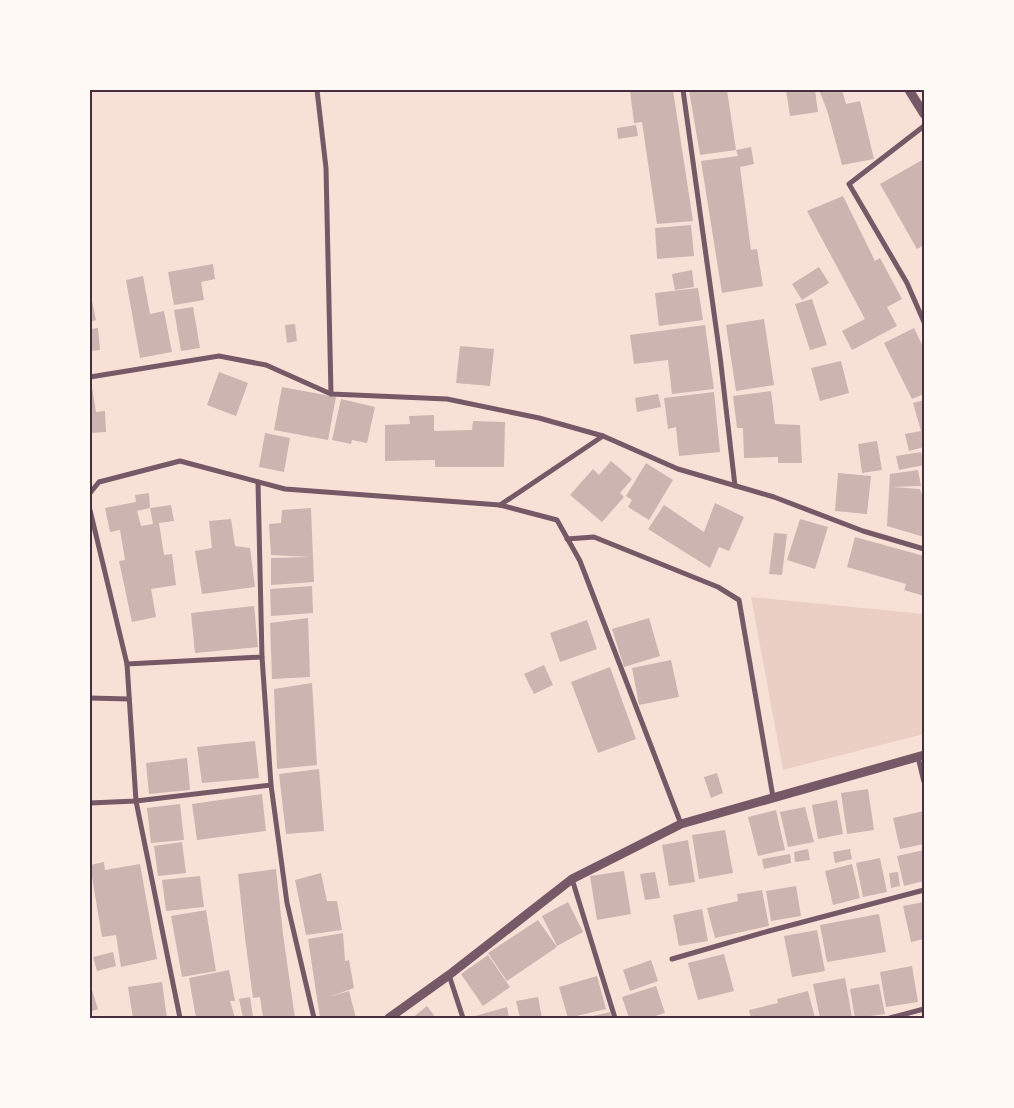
<svg xmlns="http://www.w3.org/2000/svg" width="1014" height="1108" font-family="'Sofia Sans Condensed',sans-serif">
  <style>
    .green { fill: #ebcfc5 }
    .building { fill: #ccb4b1 }
    .lines { fill: none; stroke-linecap: round; stroke-linejoin: round }
    .minor { stroke: #755966; stroke-width: 5 }
    .tertiary { stroke: #755966; stroke-width: 9 }
    .neatline { fill: none; stroke: #4a2c40; stroke-width: 2 }
  </style>
  <rect width="100%" height="100%" fill="#f7e1d7"/>
  <!-- green -->
  <polygon class="green" points="751,597 924,614 924,734 783,770"/>
  <!-- building -->
  <g class="building">
    <polygon points="640,90 673,90 693,221 657,224 642,122 634,123 630,91"/>
    <polygon points="689,90 727,90 736,150 700,155"/>
    <polygon points="786,90 815,90 818,112 790,116"/>
    <polygon points="819,90 842,90 846,104 860,101 874,159 842,165 827,110"/>
    <polygon points="636,125 638,136 618,139 617,128"/>
    <polygon points="751,147 754,164 740,167 751,250 757,249 763,286 722,293 701,161 738,156 736,150"/>
    <polygon points="924,159 924,245 917,249 880,184"/>
    <polygon points="843,196 875,261 880,258 902,299 887,307 897,326 852,350 842,331 865,319 807,211"/>
    <polygon points="691,225 694,256 657,259 655,228"/>
    <polygon points="213,264 215,279 201,282 204,300 174,305 168,272"/>
    <polygon points="819,267 829,283 802,300 792,284"/>
    <polygon points="692,270 694,287 675,290 672,274"/>
    <polygon points="143,276 150,314 164,311 172,352 140,358 126,280"/>
    <polygon points="698,288 703,320 659,326 655,293"/>
    <polygon points="90,291 96,320 90,322"/>
    <polygon points="812,299 827,345 810,350 795,304"/>
    <polygon points="193,307 200,348 181,351 174,310"/>
    <polygon points="764,319 774,385 736,391 726,325"/>
    <polygon points="295,324 297,341 287,343 285,325"/>
    <polygon points="705,325 714,389 672,394 668,360 634,364 630,335"/>
    <polygon points="98,328 100,350 90,351 90,329"/>
    <polygon points="914,328 924,349 924,394 912,399 884,343"/>
    <polygon points="460,346 494,349 490,386 456,383"/>
    <polygon points="841,361 849,393 820,401 811,368"/>
    <polygon points="219,372 248,383 236,416 207,405"/>
    <polygon points="90,387 92,387 96,412 105,411 106,432 90,433"/>
    <polygon points="282,387 336,397 328,440 274,430"/>
    <polygon points="771,391 775,424 800,425 802,463 778,463 778,457 744,458 743,428 737,428 733,396"/>
    <polygon points="714,392 720,452 679,456 676,427 668,429 664,398"/>
    <polygon points="658,394 661,407 637,412 635,398"/>
    <polygon points="341,399 375,407 367,443 352,440 351,444 332,440"/>
    <polygon points="924,400 924,447 909,451 905,434 921,431 913,403"/>
    <polygon points="434,415 434,431 472,430 473,421 505,422 504,467 435,467 435,460 385,461 385,425 410,424 409,416"/>
    <polygon points="265,433 290,438 284,472 259,467"/>
    <polygon points="877,441 882,470 862,473 858,444"/>
    <polygon points="921,452 924,465 899,470 896,456"/>
    <polygon points="611,461 632,479 620,493 624,497 602,522 570,495 593,469 599,475"/>
    <polygon points="646,463 673,480 649,520 628,507 632,500 626,496"/>
    <polygon points="918,470 921,486 892,487 920,489 924,500 924,537 887,526 890,474"/>
    <polygon points="838,473 871,476 867,514 835,511"/>
    <polygon points="149,493 150,508 137,511 141,526 153,524 150,508 171,505 174,521 159,523 164,555 172,554 176,585 151,589 156,617 132,622 119,561 125,560 120,530 110,532 105,508 136,502 135,495"/>
    <polygon points="715,503 744,517 729,551 719,547 710,568 648,529 664,505 704,532"/>
    <polygon points="311,508 314,582 271,585 271,558 310,557 271,555 269,524 281,523 282,510"/>
    <polygon points="231,519 235,546 250,548 255,587 202,594 195,551 212,548 209,521"/>
    <polygon points="800,519 828,527 815,569 787,560"/>
    <polygon points="774,533 787,534 782,575 769,574"/>
    <polygon points="855,537 924,556 924,596 904,590 906,584 847,567"/>
    <polygon points="312,586 313,613 271,616 270,589"/>
    <polygon points="254,606 258,647 195,653 191,613"/>
    <polygon points="308,618 310,677 272,679 270,623"/>
    <polygon points="649,618 660,656 624,667 612,629"/>
    <polygon points="587,620 597,649 560,662 550,633"/>
    <polygon points="671,660 679,697 639,705 632,668"/>
    <polygon points="544,665 553,685 534,694 524,674"/>
    <polygon points="610,667 636,739 598,753 571,682"/>
    <polygon points="312,683 317,765 277,769 274,689"/>
    <polygon points="255,741 259,778 202,783 197,747"/>
    <polygon points="187,758 190,790 149,794 146,763"/>
    <polygon points="319,769 324,831 286,834 279,774"/>
    <polygon points="717,773 723,793 711,798 704,777"/>
    <polygon points="868,789 874,830 847,834 841,793"/>
    <polygon points="262,794 266,831 197,840 192,804"/>
    <polygon points="837,800 843,834 818,839 812,805"/>
    <polygon points="180,804 184,840 151,843 147,808"/>
    <polygon points="805,807 814,842 788,847 780,812"/>
    <polygon points="776,810 785,850 758,856 748,817"/>
    <polygon points="924,811 924,844 900,849 893,818"/>
    <polygon points="725,830 733,873 699,879 692,835"/>
    <polygon points="688,840 695,882 669,886 662,845"/>
    <polygon points="182,842 186,873 158,876 154,846"/>
    <polygon points="808,849 810,860 795,862 794,852"/>
    <polygon points="850,849 852,859 835,863 833,852"/>
    <polygon points="924,850 924,881 904,886 897,856"/>
    <polygon points="790,854 791,863 764,869 762,859"/>
    <polygon points="880,858 887,892 863,897 856,863"/>
    <polygon points="104,862 105,870 140,864 157,959 121,967 116,935 102,937 90,865"/>
    <polygon points="852,864 860,898 833,905 825,871"/>
    <polygon points="276,869 283,934 295,1018 263,1018 260,997 253,998 245,938 238,874"/>
    <polygon points="624,871 631,914 597,920 590,876"/>
    <polygon points="655,872 660,898 645,900 640,874"/>
    <polygon points="898,872 900,886 891,888 889,873"/>
    <polygon points="321,873 327,901 337,901 342,930 306,935 295,880"/>
    <polygon points="200,876 204,907 166,911 162,880"/>
    <polygon points="796,886 801,916 771,921 766,891"/>
    <polygon points="762,890 769,926 715,938 707,908 738,901 737,894"/>
    <polygon points="568,902 583,932 557,946 542,916"/>
    <polygon points="924,902 924,939 911,942 903,906"/>
    <polygon points="702,909 708,941 679,946 673,915"/>
    <polygon points="206,910 216,971 182,977 171,916"/>
    <polygon points="879,914 886,952 827,962 820,925"/>
    <polygon points="538,920 557,947 507,981 488,953"/>
    <polygon points="817,930 825,971 792,977 784,936"/>
    <polygon points="343,933 345,961 349,960 354,988 329,997 349,991 356,1018 320,1018 308,939"/>
    <polygon points="113,952 116,966 97,971 93,957"/>
    <polygon points="724,954 734,991 698,1000 688,963"/>
    <polygon points="488,955 510,987 483,1006 461,974"/>
    <polygon points="651,960 658,981 630,991 623,970"/>
    <polygon points="912,966 918,1002 886,1007 880,972"/>
    <polygon points="229,970 235,1001 230,1001 235,1018 196,1018 189,978"/>
    <polygon points="597,976 606,1009 568,1018 559,987"/>
    <polygon points="845,978 852,1017 820,1018 813,984"/>
    <polygon points="162,982 167,1018 133,1018 128,987"/>
    <polygon points="90,984 98,1009 90,1012"/>
    <polygon points="879,984 885,1014 855,1018 850,989"/>
    <polygon points="656,986 665,1013 649,1018 629,1018 622,997"/>
    <polygon points="808,991 815,1018 751,1018 749,1010 778,1003 777,999"/>
    <polygon points="250,997 253,1017 243,1018 239,999"/>
    <polygon points="538,997 542,1018 520,1018 516,1001"/>
    <polygon points="427,1006 436,1018 412,1018"/>
    <polygon points="507,1007 509,1018 476,1018 475,1016"/>
    <polygon points="610,1012 612,1018 588,1018 588,1017"/>
  </g>
  <g class="lines">
    <!-- minor -->
    <g class="minor">
      <polyline points="317,90 326,168 331,394"/>
      <polyline points="683,90 720,356 735,486"/>
      <polyline points="924,126 849,184 907,283 924,322"/>
      <polyline points="90,377 219,356 266,365 331,394 447,399 539,418 603,436"/>
      <polyline points="90,493 99,482 180,461 285,489 500,505 557,520 580,561 681,824"/>
      <polyline points="500,505 603,436 678,469 774,497 863,531 924,549"/>
      <polyline points="90,510 127,664 136,801 180,1018"/>
      <polyline points="567,539 594,537 718,587 739,600 773,797"/>
      <polyline points="262,657 271,785 287,903 314,1018"/>
      <polyline points="127,664 262,657 258,482"/>
      <polyline points="90,698 129,699"/>
      <polyline points="918,757 924,782"/>
      <polyline points="90,803 136,801 271,785"/>
      <polyline points="572,879 615,1018"/>
      <polyline points="672,959 769,931 924,890"/>
      <polyline points="449,975 463,1018"/>
      <polyline points="890,1018 924,1009"/>
    </g>
    <!-- tertiary -->
    <g class="tertiary">
      <polyline points="909,90 924,114"/>
      <polyline points="389,1018 449,975 572,879 681,824 924,755"/>
    </g>
  </g>
  <!-- border -->
  <rect width="1014" height="1108" fill="none" stroke="#fffaf5" stroke-width="182"/>
  <rect x="91" y="91" width="832" height="926" class="neatline"/>
</svg>
